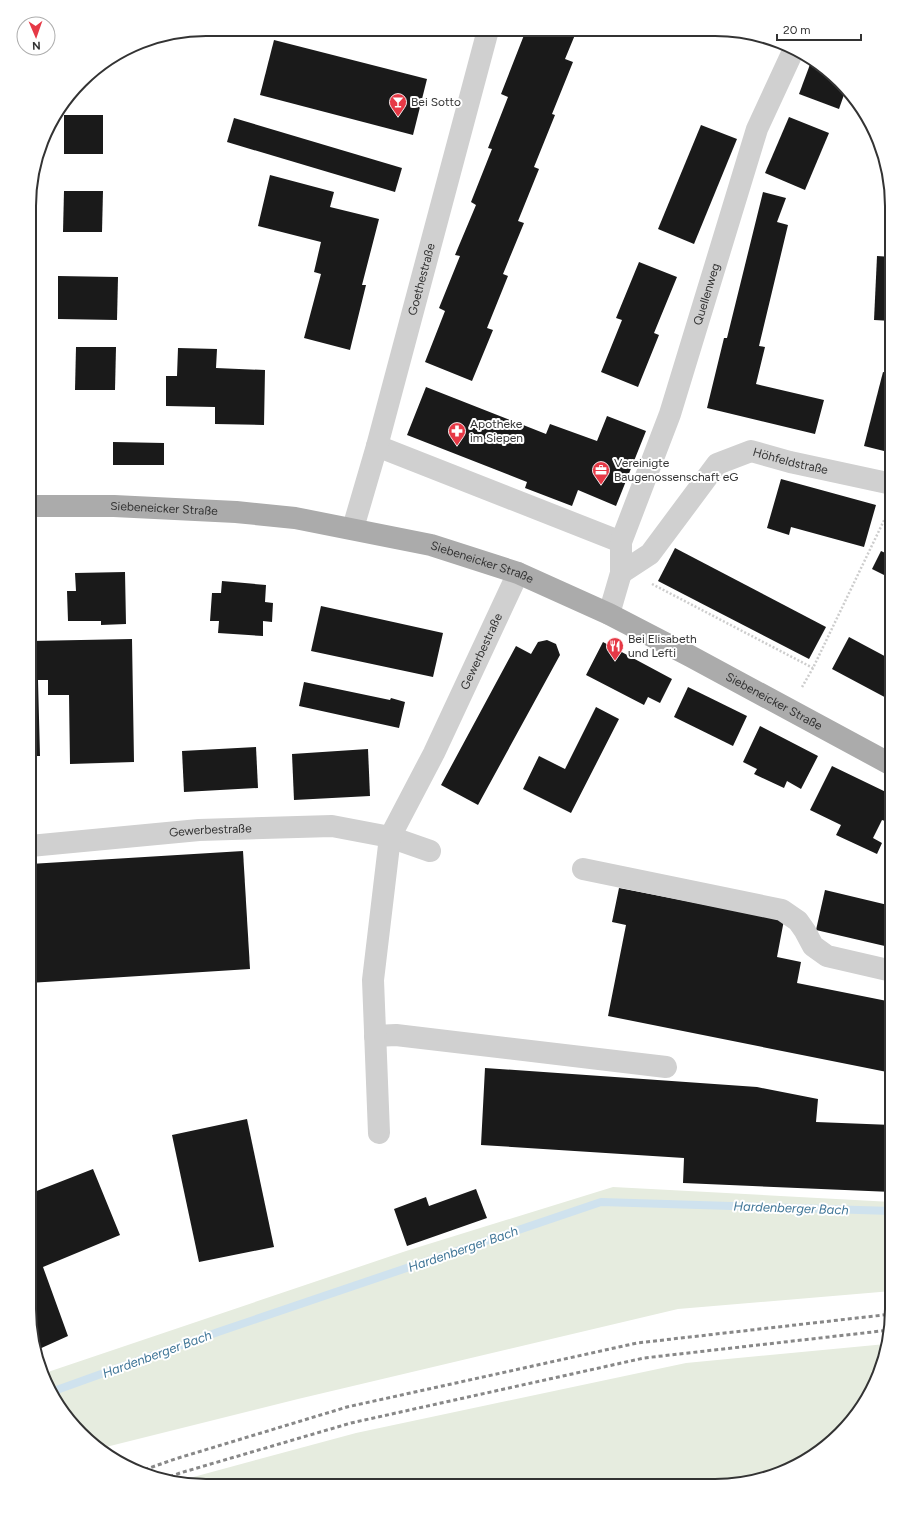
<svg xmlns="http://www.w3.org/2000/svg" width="921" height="1515" font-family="Figtree,sans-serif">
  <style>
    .green { fill: #e6ecdf }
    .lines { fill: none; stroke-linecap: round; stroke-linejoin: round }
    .stream { stroke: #cfe2ee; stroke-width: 8 }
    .building { fill: #1a1a1a }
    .path { stroke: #cdcdcd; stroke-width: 2.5; stroke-dasharray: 2 2; stroke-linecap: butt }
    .minor { stroke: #d0d0d0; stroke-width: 22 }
    .major { stroke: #ababab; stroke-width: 22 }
    .rail { stroke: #888; stroke-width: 3; stroke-dasharray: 4 3; stroke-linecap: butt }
    .labels { text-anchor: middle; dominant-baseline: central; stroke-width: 4; stroke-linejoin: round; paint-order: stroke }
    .poi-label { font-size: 12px; fill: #333; stroke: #fff; text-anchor: start }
    .street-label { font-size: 12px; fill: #333; stroke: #fff }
    .water-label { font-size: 13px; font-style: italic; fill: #3f7597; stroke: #fff }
    .rim { fill: none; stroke: #333; stroke-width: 2 }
  </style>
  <rect width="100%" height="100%" fill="#fff"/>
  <!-- green -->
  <g class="green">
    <polygon points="613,1187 892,1202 892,1291 678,1309 298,1399 98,1449 65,1417 42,1377 42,1374 406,1251"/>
    <polygon points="886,1344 879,1377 856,1417 823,1450 778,1474 715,1486 183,1485 175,1482 356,1433 686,1363"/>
  </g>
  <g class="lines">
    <!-- stream -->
    <polyline class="stream" points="51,1392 218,1332 601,1202 892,1211"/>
  </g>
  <!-- building -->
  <g class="building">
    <polygon points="526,30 577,30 565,59 573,62 552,114 555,115 534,167 539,169 518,221 524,223 503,274 508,276 487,328 493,330 472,381 425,362 445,311 439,308 460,256 455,255 476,205 471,202 492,149 488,148 508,97 501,94"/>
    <polygon points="274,40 427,79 413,135 260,95"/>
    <polygon points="812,59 823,66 846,89 839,109 799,94"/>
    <rect x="64" y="115" width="39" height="39"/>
    <polygon points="789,117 829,133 805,190 765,173"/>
    <polygon points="234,118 402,168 395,192 227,142"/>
    <polygon points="701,125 737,139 694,244 658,229"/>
    <polygon points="270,175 334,192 330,207 379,219 362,285 366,285 350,350 304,338 321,274 314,272 321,242 258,226"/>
    <polygon points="64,191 103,191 102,232 63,232"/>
    <polygon points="763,192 786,198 777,222 788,225 759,346 765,347 756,384 824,400 815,434 707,408 724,338 727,338"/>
    <polygon points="877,256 892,257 892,321 874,320"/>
    <polygon points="639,262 677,277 654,333 659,335 638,387 601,372 622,320 616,318"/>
    <polygon points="58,276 118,277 117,320 58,319"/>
    <polygon points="76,347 116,347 115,390 75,390"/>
    <polygon points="178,348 217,349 216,368 265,370 264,425 215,424 215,407 166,406 166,376 177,376"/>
    <polygon points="883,372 892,374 892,453 864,446"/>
    <polygon points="426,387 546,434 550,424 597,441 607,416 646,431 616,506 578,490 572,506 525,488 527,482 407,435"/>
    <polygon points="113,442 164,443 164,465 113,465"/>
    <polygon points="781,479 876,505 864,547 791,527 789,535 767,528"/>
    <polygon points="675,548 826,627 809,659 658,581"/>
    <polygon points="881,551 892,556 892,579 872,569"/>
    <polygon points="125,572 126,624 101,625 101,621 68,621 67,591 76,591 75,573"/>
    <polygon points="222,581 266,585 265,602 273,603 272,622 263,621 263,636 218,633 219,621 210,621 212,593 221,593"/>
    <polygon points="321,606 443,633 433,677 311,651"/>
    <polygon points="849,637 892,660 892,701 832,669"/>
    <polygon points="132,639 134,762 70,764 69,695 48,695 48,680 38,680 40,756 30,756 30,641"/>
    <polygon points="547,640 556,644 560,655 478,805 441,785 516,646 531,654 538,642"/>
    <polygon points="603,642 672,679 660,703 648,697 644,705 586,675"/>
    <polygon points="304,682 390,700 391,698 405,702 399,728 299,706"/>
    <polygon points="688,687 747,716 733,746 674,717"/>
    <polygon points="596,707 619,719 571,813 523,789 539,756 565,769"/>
    <polygon points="760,726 818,756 801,789 787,781 784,788 754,774 757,769 743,762"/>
    <polygon points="256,747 258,788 184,792 182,751"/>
    <polygon points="368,749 370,796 294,800 292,754"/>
    <polygon points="832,766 888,793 885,801 892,804 892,807 885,821 882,820 873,838 882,843 877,854 836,835 841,825 810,810"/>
    <polygon points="243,851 250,969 29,983 30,864"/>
    <polygon points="619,888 784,920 777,957 801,962 797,983 892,1002 892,1073 608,1016 626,925 612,922"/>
    <polygon points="825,890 892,906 892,934 889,947 816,930"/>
    <polygon points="485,1068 757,1087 818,1099 816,1122 892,1125 892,1192 683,1183 684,1158 481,1145"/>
    <polygon points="247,1119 274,1247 199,1262 172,1135"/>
    <polygon points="93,1169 120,1235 43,1267 68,1336 37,1350 29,1309 29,1194"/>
    <polygon points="476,1189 487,1218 407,1246 394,1209 426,1197 429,1206"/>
  </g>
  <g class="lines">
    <!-- path -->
    <g class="path">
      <polyline points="652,584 813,668"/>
      <polyline points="802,687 813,668 889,510"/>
    </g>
    <!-- minor -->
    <g class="minor">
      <polyline points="377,446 621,542"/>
      <path id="s1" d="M353 528 377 446 488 30"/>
      <path id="s2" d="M621 573 650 554 717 464 751 451 790 462 892 484"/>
      <path id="s3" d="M609 614 621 573V542L670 414 757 129 794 49"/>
      <path id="s4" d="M30 846 199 830 332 826 390 837 430 851"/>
      <polyline points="583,869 782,910 798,921 805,931 813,946 827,956 892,971"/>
      <polyline points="375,1036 396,1035 666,1067"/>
      <path id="s5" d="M379 1133 373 980 390 837 434 753 518 573"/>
    </g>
    <!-- major -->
    <path class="major" id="s6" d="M30 506H114L236 512 295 518 431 545 518 573 609 614 690 656 892 765"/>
    <!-- rail -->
    <g class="rail">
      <polyline points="138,1472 175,1459 347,1407 637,1343 892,1314"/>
      <polyline points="163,1479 180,1473 351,1423 644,1358 890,1330"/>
    </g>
  </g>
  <!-- icons -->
  <defs>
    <g id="bar-pin" transform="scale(0.9)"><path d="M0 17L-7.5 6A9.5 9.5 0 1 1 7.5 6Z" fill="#e63946" stroke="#fff"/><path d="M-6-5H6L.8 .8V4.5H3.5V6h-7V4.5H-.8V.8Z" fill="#fff"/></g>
    <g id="pharmacy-pin" transform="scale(0.9)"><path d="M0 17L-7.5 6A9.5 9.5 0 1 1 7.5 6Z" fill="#e63946" stroke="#fff"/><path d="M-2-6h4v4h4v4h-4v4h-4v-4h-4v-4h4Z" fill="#fff"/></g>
    <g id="office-pin" transform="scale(0.9)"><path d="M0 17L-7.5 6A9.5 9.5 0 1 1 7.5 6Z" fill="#e63946" stroke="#fff"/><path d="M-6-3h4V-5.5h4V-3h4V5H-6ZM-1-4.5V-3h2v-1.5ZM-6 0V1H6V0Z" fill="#fff"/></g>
    <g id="restaurant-pin" transform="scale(0.9)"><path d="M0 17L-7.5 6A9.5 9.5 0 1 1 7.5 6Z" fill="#e63946" stroke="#fff"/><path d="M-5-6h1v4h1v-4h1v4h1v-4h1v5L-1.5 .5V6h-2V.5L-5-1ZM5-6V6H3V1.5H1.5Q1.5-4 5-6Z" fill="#fff"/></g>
  </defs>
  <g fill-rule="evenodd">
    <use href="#bar-pin" x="398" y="102"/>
    <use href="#pharmacy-pin" x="457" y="431"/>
    <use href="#office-pin" x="601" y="470"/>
    <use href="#restaurant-pin" x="615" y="646"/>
  </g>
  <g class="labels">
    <!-- poi labels -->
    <g class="poi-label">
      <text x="411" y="102">Bei Sotto</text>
      <text x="470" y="424">Apotheke<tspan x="470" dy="14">im Siepen</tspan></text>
      <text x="614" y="463">Vereinigte<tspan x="614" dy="14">Baugenossenschaft eG</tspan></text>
      <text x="628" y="639">Bei Elisabeth<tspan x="628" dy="14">und Lefti</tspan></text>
    </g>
    <!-- street labels -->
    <g class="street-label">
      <text stroke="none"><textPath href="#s1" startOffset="258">Goethestraße</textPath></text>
      <text stroke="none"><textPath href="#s3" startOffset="336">Quellenweg</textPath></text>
      <text stroke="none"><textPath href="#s2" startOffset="224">Höhfeldstraße</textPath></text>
      <text stroke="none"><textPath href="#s6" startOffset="134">Siebeneicker Straße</textPath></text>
      <text stroke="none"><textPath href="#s6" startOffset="458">Siebeneicker Straße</textPath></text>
      <text stroke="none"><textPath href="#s5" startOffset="504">Gewerbestraße</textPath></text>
      <text stroke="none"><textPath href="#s6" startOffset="782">Siebeneicker Straße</textPath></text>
      <text stroke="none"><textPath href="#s4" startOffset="181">Gewerbestraße</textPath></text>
    </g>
    <!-- water labels -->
    <g class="water-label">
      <text transform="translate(791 1208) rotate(2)">Hardenberger Bach</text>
      <text transform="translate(463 1249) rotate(-19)">Hardenberger Bach</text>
      <text transform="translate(157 1354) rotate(-20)">Hardenberger Bach</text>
    </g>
  </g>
  <!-- crop -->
  <path d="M0 0H921V1515H0ZM206 36H715A170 170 0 0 1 885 206V1309A170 170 0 0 1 715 1479H206A170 170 0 0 1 36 1309V206A170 170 0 0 1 206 36Z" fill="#fff" fill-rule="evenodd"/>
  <path class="rim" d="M206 36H715A170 170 0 0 1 885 206V1309A170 170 0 0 1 715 1479H206A170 170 0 0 1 36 1309V206A170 170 0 0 1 206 36Z"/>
  <!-- north arrow -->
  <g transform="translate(36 36) rotate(178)"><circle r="19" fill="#ffffff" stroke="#adadad"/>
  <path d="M0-3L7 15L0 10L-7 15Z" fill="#e63946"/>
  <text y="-6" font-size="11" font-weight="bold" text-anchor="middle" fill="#333333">N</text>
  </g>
  <!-- scale -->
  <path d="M777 34v6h84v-6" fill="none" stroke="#333333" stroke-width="2"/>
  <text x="783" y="34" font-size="12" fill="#333333" stroke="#ffffff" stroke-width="3" paint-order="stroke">20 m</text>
</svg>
